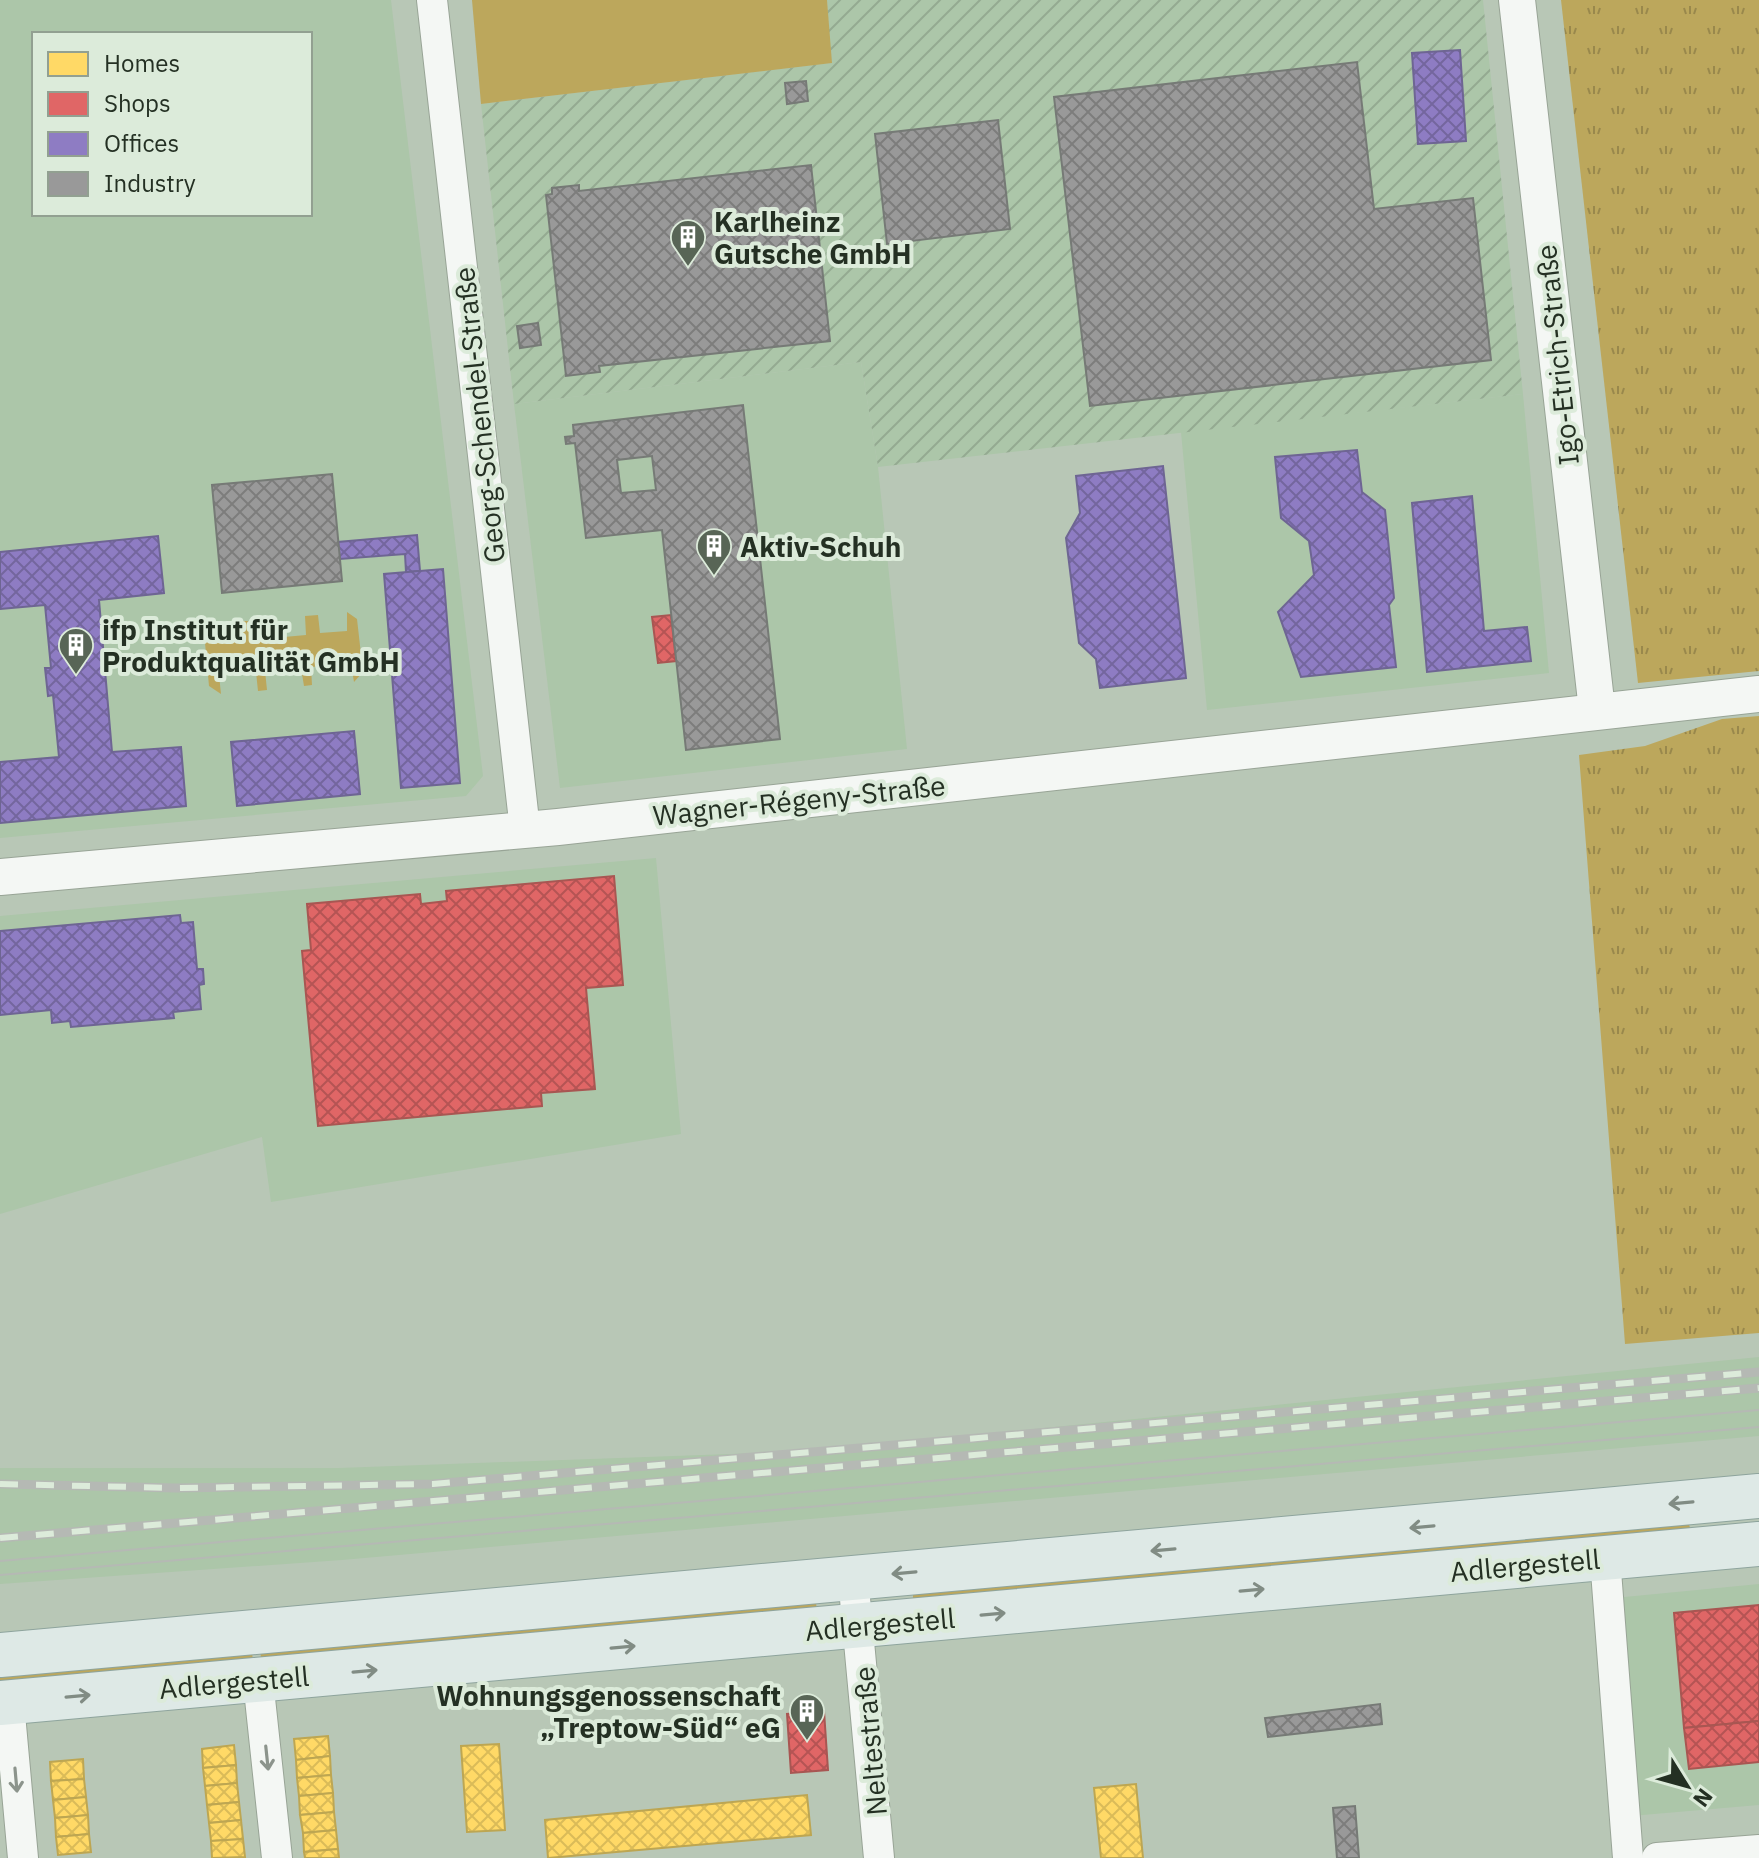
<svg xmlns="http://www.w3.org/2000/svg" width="1759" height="1858" font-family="'IBM Plex Sans',sans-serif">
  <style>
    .built { fill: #acc6a9; fill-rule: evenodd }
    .industrial { fill: url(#industrial-furrows) }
    .green { fill: #bca75c }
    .park { fill: url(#park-tufts) }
    .homes { fill: url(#homes-cross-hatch); stroke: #bda652; stroke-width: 2 }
    .shops { fill: url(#shops-cross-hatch); stroke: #a85652; stroke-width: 2 }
    .offices { fill: url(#offices-cross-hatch); stroke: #6e6593; stroke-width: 2 }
    .industry { fill: url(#industry-cross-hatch); stroke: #767a76; stroke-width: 2; fill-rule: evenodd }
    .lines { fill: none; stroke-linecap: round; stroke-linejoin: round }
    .minor-casing { stroke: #98a496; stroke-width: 32 }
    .tertiary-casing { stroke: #98a496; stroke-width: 38 }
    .primary-casing { stroke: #8ea49d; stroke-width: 46 }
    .minor { stroke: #f4f7f4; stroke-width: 30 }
    .tertiary { stroke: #f4f7f4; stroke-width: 36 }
    .primary { stroke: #dee9e6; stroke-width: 44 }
    .tram { stroke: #b5b9b4; stroke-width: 2 }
    .rail-casing { stroke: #b5b9b4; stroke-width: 9 }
    .rail { stroke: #dcebda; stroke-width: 6; stroke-dasharray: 18; stroke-linecap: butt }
    .oneway { stroke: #818c84 }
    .oneway2 { stroke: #8c948c }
    .labels { text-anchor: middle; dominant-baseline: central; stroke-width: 8; stroke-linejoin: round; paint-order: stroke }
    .poi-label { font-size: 28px; font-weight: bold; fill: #243023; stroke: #dcebda; text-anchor: start }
    .street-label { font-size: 28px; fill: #243023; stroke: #dcebda }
  </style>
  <defs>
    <pattern id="industrial-furrows" width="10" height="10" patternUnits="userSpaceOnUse" patternTransform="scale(2)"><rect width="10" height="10" fill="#acc6a9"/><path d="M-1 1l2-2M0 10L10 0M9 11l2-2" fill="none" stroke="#94aa91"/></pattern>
    <pattern id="park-tufts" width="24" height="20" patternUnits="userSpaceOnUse" patternTransform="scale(2)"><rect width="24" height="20" fill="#bca75c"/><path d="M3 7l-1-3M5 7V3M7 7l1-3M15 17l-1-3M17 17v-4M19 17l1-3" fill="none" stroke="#99884c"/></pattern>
    <pattern id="homes-cross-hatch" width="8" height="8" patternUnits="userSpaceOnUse" patternTransform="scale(2)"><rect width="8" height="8" fill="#ffd966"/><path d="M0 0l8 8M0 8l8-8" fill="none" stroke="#dabb58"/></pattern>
    <pattern id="shops-cross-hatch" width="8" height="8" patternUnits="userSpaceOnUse" patternTransform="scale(2)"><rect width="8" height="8" fill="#e06666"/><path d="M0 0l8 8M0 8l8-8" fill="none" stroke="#b55454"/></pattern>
    <pattern id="offices-cross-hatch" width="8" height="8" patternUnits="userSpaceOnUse" patternTransform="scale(2)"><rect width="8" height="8" fill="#8e7cc3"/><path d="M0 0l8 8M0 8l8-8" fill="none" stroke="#74669e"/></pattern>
    <pattern id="industry-cross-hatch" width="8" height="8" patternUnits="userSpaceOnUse" patternTransform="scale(2)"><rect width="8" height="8" fill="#999"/><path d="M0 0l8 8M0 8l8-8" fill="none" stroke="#7d7d7c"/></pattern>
  </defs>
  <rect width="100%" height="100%" fill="#b8c7b6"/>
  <!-- built -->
  <g class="built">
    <path d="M0 0H391L483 776 466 796 0 838ZM34 34H310V214H34Z"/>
    <polygon points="861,362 878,467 907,749 560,788 514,404"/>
    <polygon points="1523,394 1549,673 1207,710 1181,432"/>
    <polygon points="656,858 681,1134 271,1202 262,1137 0,1214 0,916"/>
    <polygon points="1759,1357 1759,1436 342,1560 0,1584 0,1468 339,1468 813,1451"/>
    <polygon points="1759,1584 1759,1805 1631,1816 1614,1598"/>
  </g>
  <!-- industrial -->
  <polygon class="industrial" points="827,0 1483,0 1523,394 878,467 861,362 514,404 481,104 831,63"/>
  <!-- green -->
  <g class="green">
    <polygon points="472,0 827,0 832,63 481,104"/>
    <polygon points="347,612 357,619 363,672 354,682 351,664 311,667 312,685 304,686 301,668 265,671 267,690 258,691 256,672 219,675 221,694 209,686 204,632 207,626 215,625 217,643 240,641 239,621 248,621 251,640 306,635 305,616 318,615 320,633 347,631"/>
    <polygon points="1686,1515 1691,1531 913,1602 913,1594"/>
    <polygon points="815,1595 817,1611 261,1660 260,1644"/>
    <polygon points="251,1645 253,1661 0,1684 0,1668"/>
  </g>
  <!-- park -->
  <g class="park">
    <polygon points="1561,0 1759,0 1759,671 1638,683"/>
    <polygon points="1759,716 1759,1333 1625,1344 1579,755 1645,746 1722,719"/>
  </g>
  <!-- homes -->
  <g class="homes">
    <polygon points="328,1736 330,1756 296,1760 294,1739"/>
    <polygon points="499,1744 505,1830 467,1832 461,1746"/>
    <polygon points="234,1745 236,1765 203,1768 202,1749"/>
    <polygon points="330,1756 331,1775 297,1778 296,1760"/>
    <polygon points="83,1759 84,1779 51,1781 50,1762"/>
    <polygon points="236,1765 237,1783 205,1786 203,1768"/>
    <polygon points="331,1775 333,1793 299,1796 297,1778"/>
    <polygon points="84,1779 86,1797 53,1800 51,1781"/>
    <polygon points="237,1783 239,1802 207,1805 205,1786"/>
    <polygon points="1136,1784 1143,1858 1101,1858 1094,1788"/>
    <polygon points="333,1793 334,1812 300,1815 299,1796"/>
    <polygon points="807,1795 811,1835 548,1858 545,1820"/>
    <polygon points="86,1797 88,1815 55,1818 53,1800"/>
    <polygon points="239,1802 241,1820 209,1823 207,1805"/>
    <polygon points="334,1812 336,1830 303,1833 300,1815"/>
    <polygon points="88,1815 89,1834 56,1837 55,1818"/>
    <polygon points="241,1820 243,1839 211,1841 209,1823"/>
    <polygon points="336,1830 338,1849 304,1852 303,1833"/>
    <polygon points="89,1834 91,1852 58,1855 56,1837"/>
    <polygon points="243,1839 245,1857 212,1858 211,1841"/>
    <polygon points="338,1849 339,1858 305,1858 304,1852"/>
  </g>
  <!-- shops -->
  <g class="shops">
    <polygon points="671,615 676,661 658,663 652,617"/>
    <polygon points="614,876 623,985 586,988 595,1089 541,1093 542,1106 318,1126 302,951 311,950 307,904 420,894 421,904 447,901 446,891"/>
    <polygon points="1759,1605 1759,1721 1684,1728 1674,1613"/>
    <polygon points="824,1711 828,1770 791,1773 787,1714"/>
    <polygon points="1759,1721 1759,1762 1689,1769 1684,1728"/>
  </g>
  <!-- offices -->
  <g class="offices">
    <polygon points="1460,50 1466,141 1418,144 1412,53"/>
    <polygon points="1357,450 1362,492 1385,510 1394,598 1389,605 1396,667 1301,677 1278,612 1314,575 1309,541 1281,518 1275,457"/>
    <polygon points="1163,466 1186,678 1100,688 1096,659 1079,643 1066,538 1080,513 1076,476"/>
    <polygon points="1472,496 1484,631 1527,627 1531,661 1427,672 1412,503"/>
    <polygon points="417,535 420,571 406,572 405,554 340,559 338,542"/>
    <polygon points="158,536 164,593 99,600 112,752 181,747 186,806 0,823 0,762 59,757 53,695 48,696 45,668 51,668 45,605 0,609 0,552"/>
    <polygon points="443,569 460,783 401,788 384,574"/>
    <polygon points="354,731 360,794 237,806 231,742"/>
    <polygon points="180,915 181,923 193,922 197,969 203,969 204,984 199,985 201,1009 173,1012 174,1018 71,1027 70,1021 52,1023 51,1010 0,1015 0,931"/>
  </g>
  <!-- industry -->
  <g class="industry">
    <polygon points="1357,62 1374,209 1473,198 1491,360 1090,406 1054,97"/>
    <polygon points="806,81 808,101 787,104 785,83"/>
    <polygon points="998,120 1010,229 887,244 875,134"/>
    <polygon points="811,165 830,341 599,366 600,372 566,376 546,195 552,194 552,188 579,185 579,191"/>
    <polygon points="538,323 541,345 520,348 517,326"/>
    <path d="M743 405 780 739 686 750 662 530 586 538 575 443 566 444 565 437 574 436 573 425ZM652 456 656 490 621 493 617 460Z"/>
    <polygon points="332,474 342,581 222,593 212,485"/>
    <polygon points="1380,1704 1382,1724 1268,1737 1265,1718"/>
    <polygon points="1355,1806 1359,1858 1337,1858 1333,1808"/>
  </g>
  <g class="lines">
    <!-- minor casing -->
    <g class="minor-casing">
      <g id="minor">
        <polyline points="432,0 525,830"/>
        <polyline points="1605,1558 1628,1858"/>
        <polyline points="853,1577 879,1858"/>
        <polyline points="258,1680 277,1858"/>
        <polyline points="9,1703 23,1858"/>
        <polyline points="1657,1858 1759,1850"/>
      </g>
    </g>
    <!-- tertiary casing -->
    <g class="tertiary-casing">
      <g id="tertiary">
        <polyline points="1517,0 1597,710"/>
        <polyline points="0,877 558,827 1759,694"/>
      </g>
    </g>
    <!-- primary casing -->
    <g class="primary-casing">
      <g id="primary">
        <polyline points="0,1655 1759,1496"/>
        <polyline points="0,1703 1759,1544"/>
      </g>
    </g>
    <!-- minor -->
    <use href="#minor" class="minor"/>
    <!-- tertiary -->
    <use href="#tertiary" class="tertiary"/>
    <!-- primary -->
    <use href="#primary" class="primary"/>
    <!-- tram -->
    <g class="tram">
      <polyline points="0,1561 1759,1410"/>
      <polyline points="0,1575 1759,1427"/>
    </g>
    <!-- rail casing -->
    <g class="rail-casing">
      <g id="rail">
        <polyline points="0,1484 176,1488 433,1484 1759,1372"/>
        <polyline points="0,1538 1759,1388"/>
      </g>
    </g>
    <!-- rail -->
    <use href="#rail" class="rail"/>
  </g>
  <!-- one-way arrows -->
  <defs><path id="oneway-shaft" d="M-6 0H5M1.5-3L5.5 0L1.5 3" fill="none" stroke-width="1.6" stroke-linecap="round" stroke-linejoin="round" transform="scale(2)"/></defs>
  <g class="oneway">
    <use href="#oneway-shaft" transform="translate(1681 1503) rotate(175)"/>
    <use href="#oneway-shaft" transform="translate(1422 1527) rotate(175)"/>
    <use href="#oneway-shaft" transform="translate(1163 1550) rotate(175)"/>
    <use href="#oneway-shaft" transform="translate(904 1573) rotate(175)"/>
    <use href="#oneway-shaft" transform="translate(1252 1590) rotate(-5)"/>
    <use href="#oneway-shaft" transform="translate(993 1614) rotate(-5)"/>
    <use href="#oneway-shaft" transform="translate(623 1647) rotate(-5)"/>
    <use href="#oneway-shaft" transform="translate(365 1671) rotate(-5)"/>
    <use href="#oneway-shaft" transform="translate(78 1696) rotate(-5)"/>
  </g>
  <g class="oneway2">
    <use href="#oneway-shaft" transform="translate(267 1758) rotate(84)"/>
    <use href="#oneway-shaft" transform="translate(16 1780) rotate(85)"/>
  </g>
  <!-- icons -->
  <defs>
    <g id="building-pin" transform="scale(1.8)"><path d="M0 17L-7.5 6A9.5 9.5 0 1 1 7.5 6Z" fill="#586556" stroke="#dcebda"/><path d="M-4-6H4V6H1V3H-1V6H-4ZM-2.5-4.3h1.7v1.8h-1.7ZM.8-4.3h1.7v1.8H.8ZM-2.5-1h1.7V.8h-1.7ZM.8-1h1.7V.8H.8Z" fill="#fff"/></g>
  </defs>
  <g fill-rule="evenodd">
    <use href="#building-pin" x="688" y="237"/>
    <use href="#building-pin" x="714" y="546"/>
    <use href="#building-pin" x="76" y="645"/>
    <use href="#building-pin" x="807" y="1711"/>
  </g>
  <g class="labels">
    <!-- poi labels -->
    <g class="poi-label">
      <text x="714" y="221">Karlheinz<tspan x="714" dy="32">Gutsche GmbH</tspan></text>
      <text x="740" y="546">Aktiv-Schuh</text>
      <text x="102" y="629">ifp Institut für<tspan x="102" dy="32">Produktqualität GmbH</tspan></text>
      <text x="781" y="1695" text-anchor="end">Wohnungsgenossenschaft<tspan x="781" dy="32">„Treptow-Süd“ eG</tspan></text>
    </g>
    <!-- street labels -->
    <g class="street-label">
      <text transform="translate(1557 355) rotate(-96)">Igo-Etrich-Straße</text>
      <text transform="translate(479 415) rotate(-96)">Georg-Schendel-Straße</text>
      <text transform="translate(799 800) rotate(-6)">Wagner-Régeny-Straße</text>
      <text transform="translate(1525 1565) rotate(-5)">Adlergestell</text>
      <text transform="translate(880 1624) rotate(-5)">Adlergestell</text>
      <text transform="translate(234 1682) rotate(-5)">Adlergestell</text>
      <text transform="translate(870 1741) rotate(-95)">Neltestraße</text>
    </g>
  </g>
  <!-- legend -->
  <rect x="32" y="32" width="280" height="184" fill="#dcebda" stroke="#92a091" stroke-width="2"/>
  <rect x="48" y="52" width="40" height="24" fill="#ffd966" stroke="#92a091" stroke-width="2"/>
  <text x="104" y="72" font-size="24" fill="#243023">Homes</text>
  <rect x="48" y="92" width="40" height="24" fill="#e06666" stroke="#92a091" stroke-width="2"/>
  <text x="104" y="112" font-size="24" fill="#243023">Shops</text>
  <rect x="48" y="132" width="40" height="24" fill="#8e7cc3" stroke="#92a091" stroke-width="2"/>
  <text x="104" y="152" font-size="24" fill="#243023">Offices</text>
  <rect x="48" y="172" width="40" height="24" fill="#999999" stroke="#92a091" stroke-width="2"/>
  <text x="104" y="192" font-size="24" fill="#243023">Industry</text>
  <!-- north arrow -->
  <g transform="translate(1687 1786) rotate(127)" stroke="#dcebda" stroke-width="6" paint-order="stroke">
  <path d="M0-6L14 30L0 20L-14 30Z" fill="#243023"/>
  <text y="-12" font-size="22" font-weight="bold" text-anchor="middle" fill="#243023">N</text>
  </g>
</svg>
